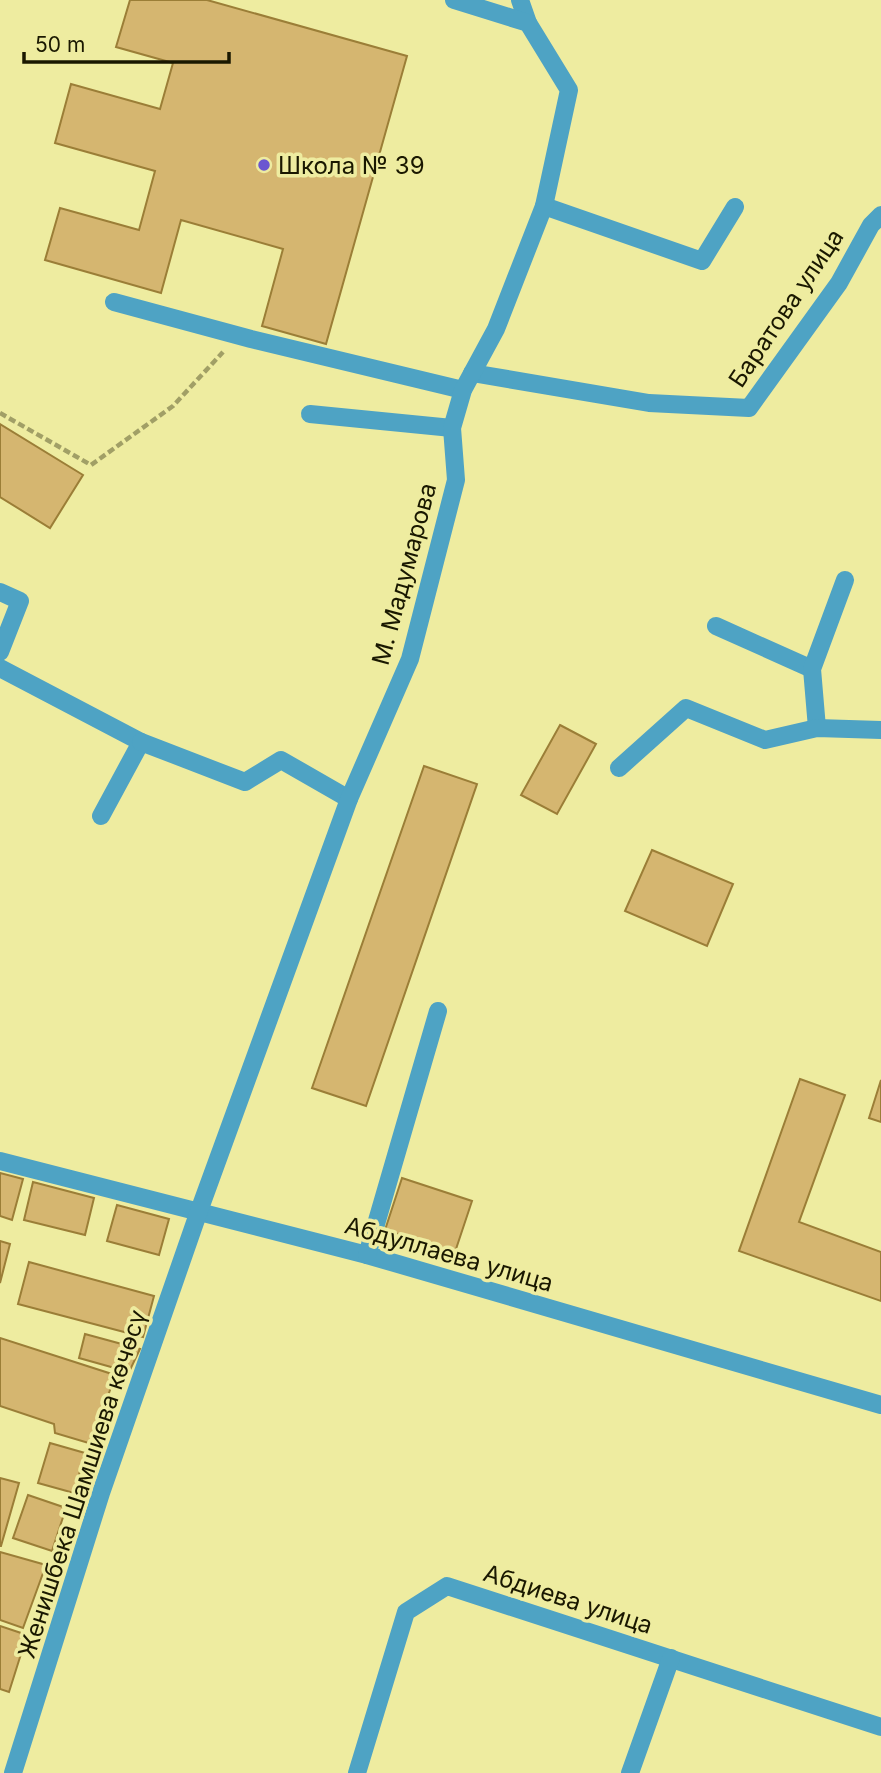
<svg xmlns="http://www.w3.org/2000/svg" width="881" height="1773" font-family="Inter,sans-serif">
  <style>
    .building { fill: #d5b670; stroke: #9b7e37; stroke-width: 2 }
    .lines { fill: none; stroke-linecap: round; stroke-linejoin: round }
    .path { stroke: #a19f66; stroke-width: 4.5; stroke-dasharray: 7 3.5; stroke-linecap: butt }
    .street { stroke: #4ea3c4; stroke-width: 18 }
    .poi-dot { fill: #6b56d0; stroke: #eeeca0; stroke-width: 2.5 }
    .labels { text-anchor: middle; dominant-baseline: central; stroke-width: 7; stroke-linejoin: round; paint-order: stroke }
    .poi-label { font-size: 24px; fill: #1a1800; stroke: #eeeca0; text-anchor: start }
    .street-label { font-size: 24px; fill: #1a1800; stroke: #eeeca0 }
  </style>
  <rect width="100%" height="100%" fill="#eeeca0"/>
  <!-- building -->
  <g class="building">
    <polygon points="130,0 207,0 407,56 326,344 262,326 283,249 181,220 161,293 45,260 60,208 139,230 155,171 55,143 71,84 160,109 173,63 116,47"/>
    <polygon points="0,424 83,475 50,528 0,497"/>
    <polygon points="560,725 596,744 557,814 521,795"/>
    <polygon points="424,766 477,784 366,1106 312,1088"/>
    <polygon points="652,850 733,884 707,946 625,911"/>
    <polygon points="800,1079 845,1095 799,1222 881,1252 881,1301 739,1251"/>
    <polygon points="881,1080 881,1122 869,1118"/>
    <polygon points="0,1173 23,1179 12,1220 0,1216"/>
    <polygon points="402,1178 472,1201 455,1252 385,1230"/>
    <polygon points="33,1182 94,1198 85,1235 24,1220"/>
    <polygon points="117,1205 169,1219 159,1255 107,1241"/>
    <polygon points="0,1241 10,1244 0,1283"/>
    <polygon points="29,1262 154,1296 143,1337 18,1304"/>
    <polygon points="85,1334 140,1349 129,1372 79,1358"/>
    <polygon points="0,1338 115,1375 92,1444 55,1433 54,1424 0,1406"/>
    <polygon points="50,1443 85,1453 74,1493 38,1483"/>
    <polygon points="0,1478 19,1483 1,1546 0,1546"/>
    <polygon points="28,1495 66,1508 52,1551 13,1538"/>
    <polygon points="0,1552 46,1565 23,1628 0,1620"/>
    <polygon points="0,1626 27,1635 9,1692 0,1689"/>
  </g>
  <g class="lines">
    <!-- path -->
    <polyline class="path" points="0,413 91,465 173,406 223,352"/>
    <!-- street -->
    <g class="street">
      <polyline points="520,0 528,23"/>
      <polyline points="544,206 702,261 735,207"/>
      <polyline points="114,302 251,339 463,390"/>
      <polyline points="472,373 649,403 749,408 839,283 871,225 881,215"/>
      <polyline points="310,414 452,428"/>
      <polyline points="0,592 20,601 0,652"/>
      <polyline points="716,626 812,669"/>
      <polyline points="0,668 141,742 101,816"/>
      <polyline points="817,728 812,669 845,580"/>
      <polyline points="141,742 245,782 281,760 349,799"/>
      <polyline points="619,768 686,708 765,740 817,728 881,730"/>
      <polyline points="0,1161 367,1255 881,1405"/>
      <polyline points="367,1255 438,1011"/>
      <polyline points="13,1773 101,1493 199,1211 349,799 410,659 456,480 452,428 463,390 496,329 544,206 569,90 528,23 454,0"/>
      <polyline points="357,1773 406,1612 447,1586 881,1727"/>
      <polyline points="630,1773 671,1658"/>
    </g>
  </g>
  <!-- markers -->
  <circle class="poi-dot" cx="264" cy="165" r="7"/>
  <g class="labels">
    <!-- poi labels -->
    <g class="poi-label">
      <text x="278" y="165">Школа № 39</text>
    </g>
    <!-- street labels -->
    <g class="street-label">
      <text transform="translate(786 308) rotate(-56)">Баратова улица</text>
      <text transform="translate(404 574) rotate(-75)">М. Мадумарова</text>
      <text transform="translate(449 1254) rotate(16)">Абдуллаева улица</text>
      <text transform="translate(82 1484) rotate(-72)">Женишбека Шамшиева көчөсү</text>
      <text transform="translate(568 1599) rotate(18)">Абдиева улица</text>
    </g>
  </g>
  <!-- scale -->
  <path d="M24 52v10h205v-10" fill="none" stroke="#1a1800" stroke-width="3.5"/>
  <text x="35" y="52" font-size="21" fill="#1a1800" stroke="#eeeca0" stroke-width="5" paint-order="stroke">50 m</text>
</svg>
